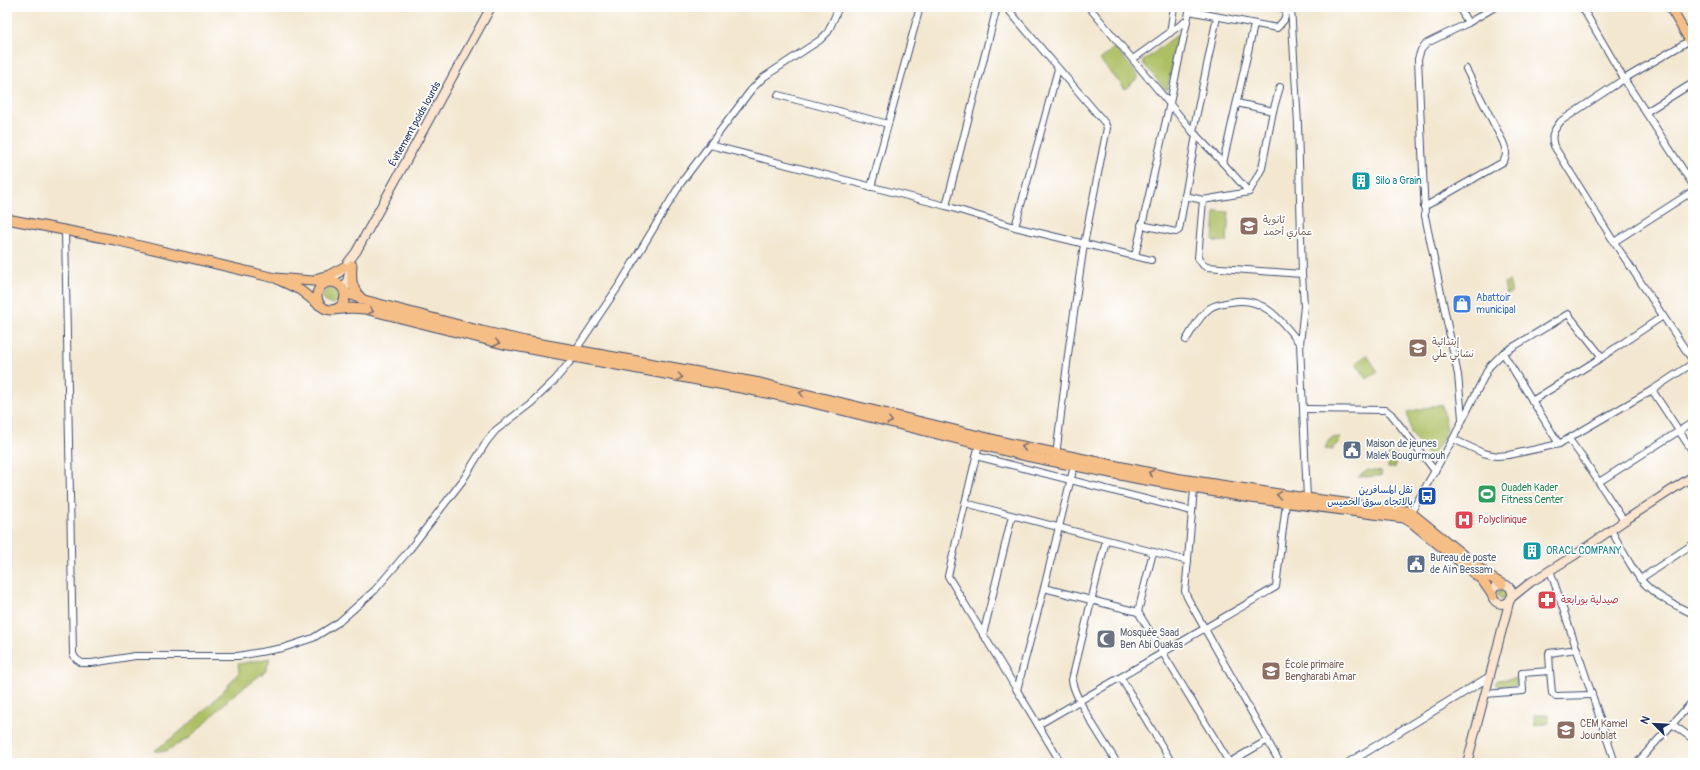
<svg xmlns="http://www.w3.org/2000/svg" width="1700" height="770" font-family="Pangolin,'Playpen Sans Arabic',sans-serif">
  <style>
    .green { fill: #adbf63; stroke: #647760 }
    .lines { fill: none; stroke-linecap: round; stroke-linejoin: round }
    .minor-casing { stroke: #3b4b6f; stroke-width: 8 }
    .tertiary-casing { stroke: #3b4b6f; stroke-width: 9 }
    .secondary-casing { stroke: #3b4b6f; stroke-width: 10 }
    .primary-casing { stroke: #3b4b6f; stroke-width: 11 }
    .minor { stroke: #fff; stroke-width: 6 }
    .tertiary { stroke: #fff; stroke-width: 7 }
    .secondary { stroke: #fbe5cf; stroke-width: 8 }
    .primary { stroke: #f6be87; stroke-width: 9 }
    .oneway { stroke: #7e6f70 }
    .labels { text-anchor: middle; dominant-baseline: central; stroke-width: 3.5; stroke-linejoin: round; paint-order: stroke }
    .street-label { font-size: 10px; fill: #1b2f5e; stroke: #fff }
    .culture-label { font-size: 10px; fill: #0d838f; stroke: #fff; text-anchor: start }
    .education-label { font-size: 10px; fill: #785e54; stroke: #fff; text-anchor: start }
    .shop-label { font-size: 10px; fill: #366cbe; stroke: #fff; text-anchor: start }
    .service-label { font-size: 10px; fill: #4e5e75; stroke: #fff; text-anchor: start }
    .leisure-label { font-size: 10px; fill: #27864d; stroke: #fff; text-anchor: start }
    .transit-label { font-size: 10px; fill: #164399; stroke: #fff; text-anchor: end }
    .health-label { font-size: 10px; fill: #be3a42; stroke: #fff; text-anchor: start }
    .worship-label { font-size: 10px; fill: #5b616d; stroke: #fff; text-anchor: start }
  </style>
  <rect width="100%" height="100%" fill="#fff"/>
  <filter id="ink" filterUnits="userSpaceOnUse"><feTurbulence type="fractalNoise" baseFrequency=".025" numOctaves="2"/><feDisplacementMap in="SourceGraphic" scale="8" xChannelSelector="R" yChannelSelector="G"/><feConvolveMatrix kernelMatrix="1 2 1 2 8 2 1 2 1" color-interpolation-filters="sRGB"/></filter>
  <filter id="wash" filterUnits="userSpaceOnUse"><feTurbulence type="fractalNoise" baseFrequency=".012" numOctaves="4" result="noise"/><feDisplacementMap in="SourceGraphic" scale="16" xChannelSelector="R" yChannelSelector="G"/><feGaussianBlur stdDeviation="0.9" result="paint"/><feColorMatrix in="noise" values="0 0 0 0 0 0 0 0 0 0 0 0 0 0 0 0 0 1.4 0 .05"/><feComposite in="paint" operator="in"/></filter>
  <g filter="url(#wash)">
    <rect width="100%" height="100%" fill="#f3e7d0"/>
    <!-- green -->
    <g class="green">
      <polygon points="1178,34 1179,35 1167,90 1165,89 1142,62"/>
      <polygon points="1115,47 1139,77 1125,89 1100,60"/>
      <polygon points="1215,211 1229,212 1227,242 1213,241"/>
      <polygon points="1509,281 1512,293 1506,294 1504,283"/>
      <circle cx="331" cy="296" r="8"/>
      <polygon points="1367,355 1378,372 1367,379 1356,363"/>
      <polygon points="1442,404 1447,430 1431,460 1411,433 1407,412"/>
      <polygon points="1333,437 1340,438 1339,443 1333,447 1333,450 1325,449 1328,441"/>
      <polygon points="1389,455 1396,455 1395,468 1388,468"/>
      <polygon points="1368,470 1382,472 1381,476 1358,477"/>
      <circle cx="1502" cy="594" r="4.5"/>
      <path d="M270 658 266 671 232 696 191 737 166 751H154C186 729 216 702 239 672L238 664Z"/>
      <polygon points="1516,678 1518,680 1517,685 1496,686 1496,681 1497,680"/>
      <polygon points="1534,715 1548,715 1549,723 1535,726"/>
    </g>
  </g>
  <g filter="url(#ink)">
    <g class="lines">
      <!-- minor casing -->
      <g class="minor-casing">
        <g id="minor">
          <polyline points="1006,7 1105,123 1107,128 1084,244 1069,347 1056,456"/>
          <polyline points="1089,7 1193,132 1223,163 1249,192"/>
          <polyline points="1291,7 1298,124 1302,274"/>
          <polyline points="1459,7 1468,23 1495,7"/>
          <polyline points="1582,7 1624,79 1693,185"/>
          <polyline points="1009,11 1017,7"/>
          <polyline points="1189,11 1277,28 1284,20 1287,9 1279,7"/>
          <polyline points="1170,33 1174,7"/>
          <path d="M1692 39 1624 79 1561 121C1554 130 1550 135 1554 146L1614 242 1693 361"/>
          <polyline points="1133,59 1186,21"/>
          <polyline points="778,95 888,124"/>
          <polyline points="1237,103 1273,111"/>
          <polyline points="1646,112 1693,83"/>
          <polyline points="1193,132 1217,17"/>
          <polyline points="710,145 946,206 1015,227 1151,260"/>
          <polyline points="1223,163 1254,25"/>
          <polyline points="871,187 920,7"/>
          <polyline points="1185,196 1203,200 1249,192 1262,168 1273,111 1280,87"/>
          <polyline points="1203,200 1198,258 1203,265 1207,267 1302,274 1304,306 1300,344 1307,498"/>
          <polyline points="946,206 997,7"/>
          <path d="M1424 207 1503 162C1508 155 1506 150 1503 142L1466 69"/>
          <polyline points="1141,225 1176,232 1179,230 1196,135"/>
          <polyline points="1015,227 1058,69"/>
          <polyline points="65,230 73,654 76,659 82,663 92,663 135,656 238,656 283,648 313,638 339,622 375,590 410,549 463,480 487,441 496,430 531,403 555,380 573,358 575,351 620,284 681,183 751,90 764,77 820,40 828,32 839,7"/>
          <polyline points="1614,242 1693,191"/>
          <polyline points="1135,256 1170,103 1190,7"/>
          <path d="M1186 340C1193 329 1199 316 1210 308 1216 304 1224 303 1231 302 1263 295 1282 321 1300 344"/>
          <polyline points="1503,353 1559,444"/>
          <polyline points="1652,390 1693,452"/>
          <polyline points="1532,401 1602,357 1663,316"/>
          <polyline points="1304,409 1386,410 1391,414 1435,471"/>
          <polyline points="1462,418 1458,375 1425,216 1418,59 1421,50 1427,43 1468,23"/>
          <polyline points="1453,439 1483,453 1497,456 1509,455 1559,444 1652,390 1693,363"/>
          <polyline points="1569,439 1585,461 1624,521"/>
          <polyline points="979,444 948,576 1061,763"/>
          <polyline points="976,456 1192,511"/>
          <polyline points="1599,482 1693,422"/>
          <polyline points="1194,489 1186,582 1185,591 1187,597 1280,763"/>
          <polyline points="965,503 1188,561"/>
          <polyline points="1409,516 1453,439 1489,367 1503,353 1568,314 1602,357"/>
          <path d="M1611 530C1621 547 1634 575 1648 587 1660 599 1678 606 1693 614"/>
          <path d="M1106 540 1072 680C1074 699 1106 744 1117 763"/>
          <polyline points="1153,552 1138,612 1229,762"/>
          <polyline points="1550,570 1615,763"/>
          <polyline points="1640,579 1693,544"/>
          <polyline points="1044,588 1138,612"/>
          <polyline points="983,635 1012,516"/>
          <polyline points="1550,671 1552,693 1555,696 1592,695"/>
          <polyline points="1121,678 1172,763"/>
          <polyline points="1017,690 1044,588 1074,466"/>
          <polyline points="1485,694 1523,691 1522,673 1550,671 1549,653 1577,649"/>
          <polyline points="1672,724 1693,739"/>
          <polyline points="1038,725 1276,587 1286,503"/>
          <polyline points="1228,763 1268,740"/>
          <polyline points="1637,763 1693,701"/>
        </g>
      </g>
      <!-- tertiary casing -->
      <g class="tertiary-casing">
        <polyline id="tertiary" points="1348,763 1489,677"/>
      </g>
      <!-- secondary casing -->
      <g class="secondary-casing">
        <g id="secondary">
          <polyline points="330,281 342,270 356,252 491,7"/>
          <polyline points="345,290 350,269"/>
          <circle cx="1502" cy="594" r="10"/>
          <polyline points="1511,598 1531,582 1575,555 1624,521 1693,476"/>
          <polyline points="1467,763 1510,599"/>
        </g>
      </g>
      <!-- primary casing -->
      <g class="primary-casing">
        <g id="primary">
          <polyline points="1670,7 1693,46"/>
          <polyline points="7,219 115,240 275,278 325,282"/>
          <path d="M352 265C351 279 351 287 361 298"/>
          <polyline points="318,278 329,275 344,267"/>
          <polyline points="279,280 300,290 319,305"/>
          <circle cx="331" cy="296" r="14"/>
          <polyline points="346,293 364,300 482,331 525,341 760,383 1017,445 1175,478 1299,497 1407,511 1414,515 1490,577 1502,584"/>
          <polyline points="333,310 350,308 365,309 503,344 746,389 805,401 1026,456 1140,479 1251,498 1404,518 1411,522 1482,580 1493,596"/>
        </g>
      </g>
      <!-- minor -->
      <use href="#minor" class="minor"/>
      <!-- tertiary -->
      <use href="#tertiary" class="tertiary"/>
      <!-- secondary -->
      <use href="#secondary" class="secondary"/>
      <!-- primary -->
      <use href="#primary" class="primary"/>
    </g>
    <!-- one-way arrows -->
    <defs><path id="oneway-chevron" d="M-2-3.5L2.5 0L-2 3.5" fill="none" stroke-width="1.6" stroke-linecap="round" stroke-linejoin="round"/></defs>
    <g class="oneway">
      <use href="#oneway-chevron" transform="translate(371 311) rotate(14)"/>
      <use href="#oneway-chevron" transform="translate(497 343) rotate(13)"/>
      <use href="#oneway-chevron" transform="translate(680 377) rotate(10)"/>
      <use href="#oneway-chevron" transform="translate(802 393) rotate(-166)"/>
      <use href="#oneway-chevron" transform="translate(890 421) rotate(14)"/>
      <use href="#oneway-chevron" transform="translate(1024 447) rotate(-167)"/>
      <use href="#oneway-chevron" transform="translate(1151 473) rotate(-169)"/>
      <use href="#oneway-chevron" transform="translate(1279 495) rotate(-172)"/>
    </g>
  </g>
  <!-- icons -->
  <defs>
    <g id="building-square" transform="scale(1)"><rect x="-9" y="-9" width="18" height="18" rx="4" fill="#0f9aa8" stroke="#fff"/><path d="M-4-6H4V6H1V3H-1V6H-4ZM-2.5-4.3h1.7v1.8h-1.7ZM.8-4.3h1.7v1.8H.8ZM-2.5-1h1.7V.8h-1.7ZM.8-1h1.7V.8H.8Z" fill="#fff"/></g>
    <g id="school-square" transform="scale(1)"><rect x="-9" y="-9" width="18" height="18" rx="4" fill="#8d6e63" stroke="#fff"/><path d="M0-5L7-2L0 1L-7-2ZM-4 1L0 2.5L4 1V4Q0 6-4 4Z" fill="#fff"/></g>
    <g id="shop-square" transform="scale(1)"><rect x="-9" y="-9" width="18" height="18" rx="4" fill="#3f7fe0" stroke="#fff"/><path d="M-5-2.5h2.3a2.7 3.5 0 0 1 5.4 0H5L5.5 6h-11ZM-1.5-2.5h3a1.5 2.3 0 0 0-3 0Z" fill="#fff"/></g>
    <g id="civic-square" transform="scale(1)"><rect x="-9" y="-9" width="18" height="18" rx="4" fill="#5c6f8a" stroke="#fff"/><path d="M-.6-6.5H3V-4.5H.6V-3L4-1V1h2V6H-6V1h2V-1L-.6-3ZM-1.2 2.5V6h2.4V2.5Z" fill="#fff"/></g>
    <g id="stadium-square" transform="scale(1)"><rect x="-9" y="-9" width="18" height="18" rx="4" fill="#2e9e5b" stroke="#fff"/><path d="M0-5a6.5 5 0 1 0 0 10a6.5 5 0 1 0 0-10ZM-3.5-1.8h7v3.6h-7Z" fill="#fff"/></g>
    <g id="bus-square" transform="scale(1)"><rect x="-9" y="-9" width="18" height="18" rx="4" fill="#1a4fb4" stroke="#fff"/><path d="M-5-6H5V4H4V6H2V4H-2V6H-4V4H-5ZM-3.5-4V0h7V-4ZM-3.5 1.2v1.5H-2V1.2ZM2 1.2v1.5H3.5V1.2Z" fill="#fff"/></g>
    <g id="hospital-square" transform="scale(1)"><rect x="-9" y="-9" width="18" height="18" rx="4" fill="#e0444e" stroke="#fff"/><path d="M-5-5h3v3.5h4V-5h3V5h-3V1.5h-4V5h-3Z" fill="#fff"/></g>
    <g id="pharmacy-square" transform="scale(1)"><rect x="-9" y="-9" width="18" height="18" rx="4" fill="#e0444e" stroke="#fff"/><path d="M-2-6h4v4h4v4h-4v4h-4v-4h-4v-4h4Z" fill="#fff"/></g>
    <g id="mosque-square" transform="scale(1)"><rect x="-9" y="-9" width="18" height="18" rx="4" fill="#6b7280" stroke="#fff"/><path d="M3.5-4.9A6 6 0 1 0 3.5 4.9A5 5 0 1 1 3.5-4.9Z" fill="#fff"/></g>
  </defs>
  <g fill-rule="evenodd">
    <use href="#building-square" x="1361" y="181"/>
    <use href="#school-square" x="1249" y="226"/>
    <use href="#shop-square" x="1462" y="304"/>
    <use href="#school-square" x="1418" y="348"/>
    <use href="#civic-square" x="1352" y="450"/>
    <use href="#stadium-square" x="1487" y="494"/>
    <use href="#bus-square" x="1427" y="496"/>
    <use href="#hospital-square" x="1464" y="520"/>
    <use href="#building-square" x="1532" y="551"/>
    <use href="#civic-square" x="1416" y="564"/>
    <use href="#pharmacy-square" x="1547" y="600"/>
    <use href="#mosque-square" x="1106" y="639"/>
    <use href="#school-square" x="1271" y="671"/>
    <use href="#school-square" x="1566" y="730"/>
  </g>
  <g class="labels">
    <!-- street labels -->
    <g class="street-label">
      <text transform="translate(415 124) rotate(-61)">Évitement poids lourds</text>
    </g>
    <!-- culture labels -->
    <g class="culture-label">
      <text x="1375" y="181">Silo a Grain</text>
      <text x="1546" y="551">ORACL COMPANY</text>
    </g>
    <!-- education labels -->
    <g class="education-label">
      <text x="1263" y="220">ثانوية<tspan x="1263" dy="12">عماري أحمد</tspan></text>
      <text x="1432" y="342">إبتدائية<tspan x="1432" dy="12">نشاني علي</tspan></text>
      <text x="1285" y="665">École primaire<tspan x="1285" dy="12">Bengharabi Amar</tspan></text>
      <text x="1580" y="724">CEM Kamel<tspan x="1580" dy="12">Jounblat</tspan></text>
    </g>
    <!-- shop labels -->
    <g class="shop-label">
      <text x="1476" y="298">Abattoir<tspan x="1476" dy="12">municipal</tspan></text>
    </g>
    <!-- service labels -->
    <g class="service-label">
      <text x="1366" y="444">Maison de jeunes<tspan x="1366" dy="12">Malek Bougurmouh</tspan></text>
      <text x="1430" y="558">Bureau de poste<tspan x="1430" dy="12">de Aïn Bessam</tspan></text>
    </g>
    <!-- leisure labels -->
    <g class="leisure-label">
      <text x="1501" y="488">Ouadeh Kader<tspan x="1501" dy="12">Fitness Center</tspan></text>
    </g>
    <!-- transit labels -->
    <g class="transit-label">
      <text x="1413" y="490">نقل المسافرين<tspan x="1413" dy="12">بالاتجاه سوق الخميس</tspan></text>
    </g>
    <!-- health labels -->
    <g class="health-label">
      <text x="1478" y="520">Polyclinique</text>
      <text x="1561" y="600">صيدلية بورابعة</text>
    </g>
    <!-- worship labels -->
    <g class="worship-label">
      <text x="1120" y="633">Mosquée Saad<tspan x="1120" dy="12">Ben Abi Ouakas</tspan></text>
    </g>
  </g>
  <!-- margin -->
  <rect width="1700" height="770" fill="none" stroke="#fff" stroke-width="24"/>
  <!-- north arrow -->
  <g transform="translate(1654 724) rotate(294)" stroke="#ffffff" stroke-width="3" paint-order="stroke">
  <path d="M0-3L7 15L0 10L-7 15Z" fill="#1b2f5e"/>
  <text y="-6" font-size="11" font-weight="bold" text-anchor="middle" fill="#1b2f5e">N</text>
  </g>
</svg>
